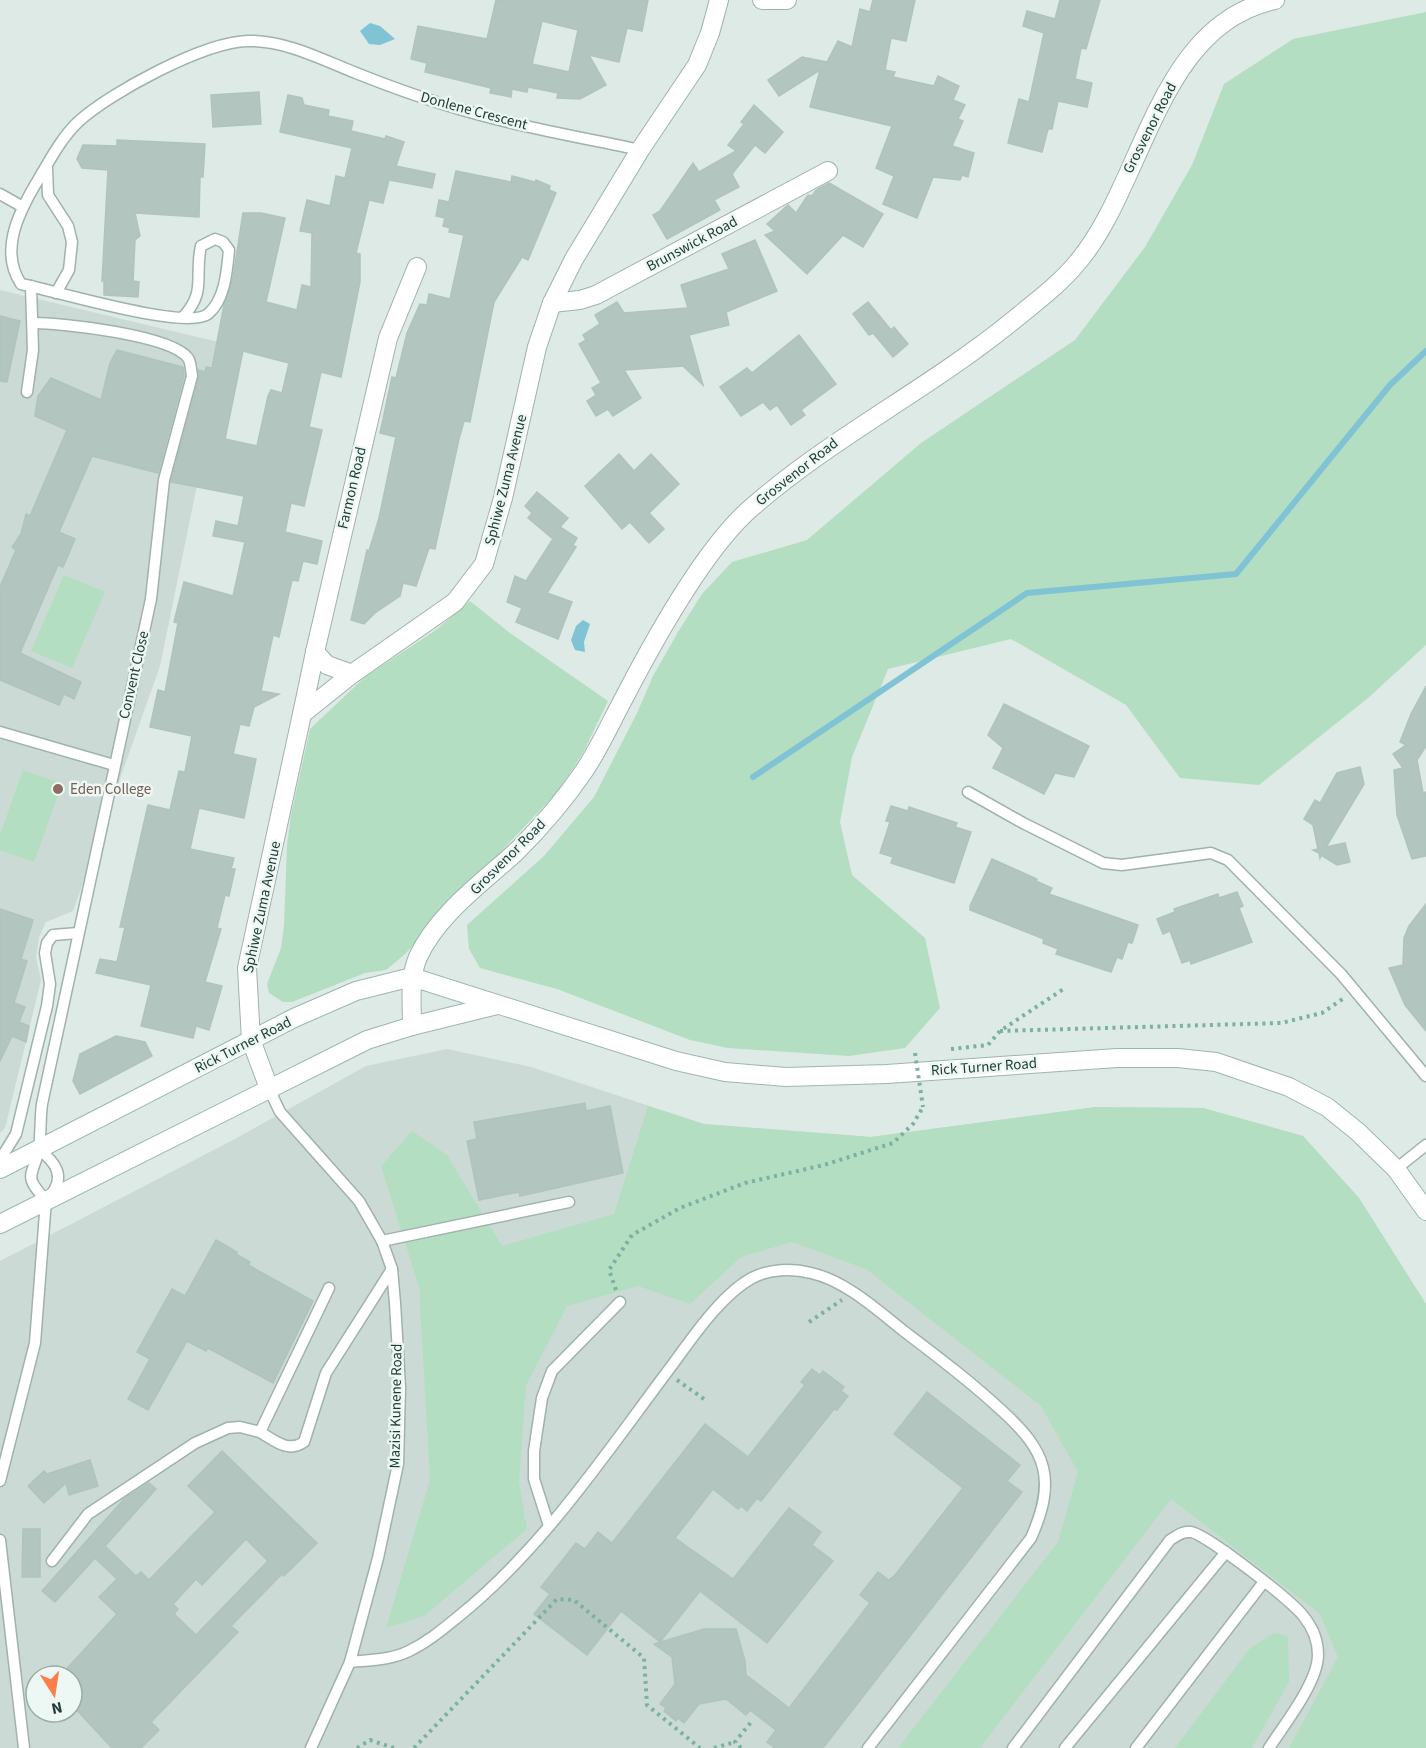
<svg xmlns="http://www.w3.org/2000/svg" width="1426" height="1748" font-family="'Source Sans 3',sans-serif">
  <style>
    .built { fill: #cbdad4; fill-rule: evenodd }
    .green { fill: #b4dec1 }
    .water { fill: #80c3d5 }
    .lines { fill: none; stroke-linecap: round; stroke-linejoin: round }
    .stream { stroke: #80c3d5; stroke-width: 6 }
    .building { fill: #b2c5be; stroke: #afc4bd; stroke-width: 1.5; fill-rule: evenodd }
    .service-casing { stroke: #a0b2ac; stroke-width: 13 }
    .minor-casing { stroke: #a0b2ac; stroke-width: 20 }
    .tertiary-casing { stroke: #a0b2ac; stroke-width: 20 }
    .secondary-casing { stroke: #9cb7ae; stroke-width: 20 }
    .path { stroke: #7bb0a3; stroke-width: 4; stroke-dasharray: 3 4.5; stroke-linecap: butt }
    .service { stroke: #fff; stroke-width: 10 }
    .minor { stroke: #fff; stroke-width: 18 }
    .tertiary { stroke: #fff; stroke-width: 18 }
    .secondary { stroke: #fff; stroke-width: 18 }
    .path-bridge { stroke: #7bb0a3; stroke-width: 4; stroke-dasharray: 3 4.5; stroke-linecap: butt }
    .education-dot { fill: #8d6e63; stroke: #edf7f3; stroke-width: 2 }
    .labels { text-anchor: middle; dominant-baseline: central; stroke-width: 5; stroke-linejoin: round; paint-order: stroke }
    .street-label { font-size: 15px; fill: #1e3b34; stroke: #edf7f3 }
    .education-label { font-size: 15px; fill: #785e54; stroke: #edf7f3; text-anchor: start }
  </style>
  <rect width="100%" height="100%" fill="#ddeae5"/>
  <!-- built -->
  <g class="built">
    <polygon points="0,290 231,345 196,490 160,666 73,911 46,922 39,937 36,957 41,980 5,1128 0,1133"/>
    <path d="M447 1049 531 1067 704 1124 871 1137 1096 1107 1203 1108 1303 1136 1359 1198 1426 1304V1748H0V1261L233 1140 366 1066ZM36 1676H72V1712H36Z"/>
  </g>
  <!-- green -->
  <g class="green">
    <polygon points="1426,12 1426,645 1368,698 1259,785 1180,778 1126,705 1011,639 888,669 852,757 840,822 852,875 925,938 940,1008 905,1048 849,1056 728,1048 690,1040 557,989 480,968 469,949 467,925 544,856 594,797 637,713 653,676 678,632 702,594 732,562 807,540 921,443 1075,340 1145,247 1192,165 1224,84 1293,39"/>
    <polygon points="64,575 105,592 72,668 31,651"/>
    <polygon points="470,601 510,633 608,701 583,753 559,790 404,955 386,970 365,973 292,1002 283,1002 269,993 267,984 281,948 284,926 287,845 291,815 310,729 365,677 436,630"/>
    <polygon points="23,770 62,784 34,862 0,850 0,835"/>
    <polygon points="648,1106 704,1124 871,1137 1096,1107 1203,1108 1303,1136 1359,1198 1426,1304 1426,1748 1289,1748 1338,1657 1320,1614 1171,1499 980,1748 898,1748 1058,1542 1078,1472 1041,1406 866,1269 792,1242 741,1257 690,1304 638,1286 567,1306 526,1386 519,1482 527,1529 424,1616 386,1628 430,1480 419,1287 381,1166 412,1131 447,1155 502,1246 614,1214"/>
    <polygon points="1274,1633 1288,1636 1289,1682 1252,1748 1175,1748 1250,1648"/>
  </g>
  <!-- water -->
  <g class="water">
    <polygon points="370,23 380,26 395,39 380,45 369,44 360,31"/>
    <polygon points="583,620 590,624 584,642 585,652 575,650 571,640 576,626"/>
  </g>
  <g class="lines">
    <!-- stream -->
    <polyline class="stream" points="753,777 1027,593 1236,574 1390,385 1426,351"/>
  </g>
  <!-- building -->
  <g class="building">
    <path d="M496 0H648L642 31 627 28 619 62 589 55 606 85 580 99 557 98 558 93 528 87 527 92 512 89 511 97 490 93 491 88 425 72 427 63 411 59 418 26 487 39ZM542 21 578 30 569 72 532 64Z"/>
    <polygon points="873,0 915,0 906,41 891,38 885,70 895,72 893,77 934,86 938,76 959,86 953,100 965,105 958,119 963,121 952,146 974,153 968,177 962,175 960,180 933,177 917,218 883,204 894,176 876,168 892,126 810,107 820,70 779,96 768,80 802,57 827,62 838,41 852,47 860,9 870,12"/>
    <polygon points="1060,0 1100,0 1086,49 1081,48 1075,79 1092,83 1087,107 1058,101 1052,129 1048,129 1042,152 1008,143 1019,99 1029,102 1044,33 1023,26 1027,11 1055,19"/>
    <polygon points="259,92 261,124 213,127 211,95"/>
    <path d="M288 95 302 98 304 105 329 110 328 116 353 121 351 131 385 139 386 136 404 142 396 166 435 174 432 188 389 180 383 203 369 200 356 253 360 254V282L341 377 321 372 309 427 322 430 304 506 291 503 285 532 322 541 317 564 303 561 298 581 292 580 279 637 273 635 261 691 279 694 254 707 249 726 240 724 233 754 256 759 244 818 199 808 190 849 234 858 231 869H235L229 896 225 895 217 928 221 929 205 982 222 986 218 1000 209 1030 196 1026 193 1038 141 1026 151 985 96 973 100 959 117 962 125 927H120L148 805 170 810 179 771 185 772 192 736 150 727 158 690 165 692 178 623 174 622 184 582 233 596 245 542 213 536 216 521 238 526 244 496 171 482 199 378V370L205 372 206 367 212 368 224 305 233 277 243 213H261L285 218 266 302 297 310 302 285 311 287 312 233 300 231 307 200 330 206 336 176 345 178 352 148 280 132ZM243 351 289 363 282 393 271 390 268 396 257 446 225 439Z"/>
    <polygon points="754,105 783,132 765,153 755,145 732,174 739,187 714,200 720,210 667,239 653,215 660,211 693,163 699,172 736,151 728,145 744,124 741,122"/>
    <polygon points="117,140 205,144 203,177 200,177 199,217 135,213 140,236 135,240 133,281 139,282 138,297 104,295 104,280 102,281 108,170 82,168 77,159 83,145 117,146"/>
    <polygon points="456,171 511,182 512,176 535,182 536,180 550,186 549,190 556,193 528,260 522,257 494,302 470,422 464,421 459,439 435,549 429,548 416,586 403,583 400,596 375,613 364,624 351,620 367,550 369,551 379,518 396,437 380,433 392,377 396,378 407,333 420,304 427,305 429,294 450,299 464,235 449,232 450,228 443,226 445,218 436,216 439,200 449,202"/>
    <polygon points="829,183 883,214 863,247 843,235 807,274 765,235 775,231 767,224 788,205 796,213 808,195 812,196 816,190"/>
    <polygon points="755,240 777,291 726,312 729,325 689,335 703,385 683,366 624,370 641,398 613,416 608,409 596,416 587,401 596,395 592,388 601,383 579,344 586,340 583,335 600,324 595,315 617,302 624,313 688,308 681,285 729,269 722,254"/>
    <polygon points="868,302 891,330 894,327 908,344 893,357 873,333 869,335 853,314"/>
    <polygon points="0,316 20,321 7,382 0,381"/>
    <polygon points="799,335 836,384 801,410 805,415 791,425 777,405 770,410 763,402 741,416 720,387 747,368 752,373"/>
    <polygon points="117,350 183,367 184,376 158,473 92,456 59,532 75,539 63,567 58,565 20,653 81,682 74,699 64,694 59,705 0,680 0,587 16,550 12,547 21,534 26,514 30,516 67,430 35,416 38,396 51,378 101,400 110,363"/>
    <polygon points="619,454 634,471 651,454 679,484 649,513 664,529 649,543 630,522 622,529 585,486"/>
    <polygon points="537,492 568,518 560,527 577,538 573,545 576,547 547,593 572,602 558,639 516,622 522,608 507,602 515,576 526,581 553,539 528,518 532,513 525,506"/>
    <polygon points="1426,686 1426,746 1417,760 1423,793 1426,792 1426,856 1412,859 1397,815 1394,770 1403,768 1393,754 1406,745 1400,742 1411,714"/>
    <polygon points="1004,704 1089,746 1074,777 1055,773 1044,794 993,768 1003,748 988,735"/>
    <polygon points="1360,767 1364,784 1326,847 1345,843 1350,862 1337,865 1321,855 1320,858 1319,853 1313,850 1318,849 1313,825 1304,819 1315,800 1320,803 1337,773"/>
    <polygon points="891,806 908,811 909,807 957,823 955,827 971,832 954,883 891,863 893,857 880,853 890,822 886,821"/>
    <polygon points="992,859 1037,879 1036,881 1052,888 1049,894 1138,925 1132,943 1128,942 1122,959 1117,957 1111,972 1056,954 1058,949 1043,943 1044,939 970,910 970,906"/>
    <polygon points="1237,892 1243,906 1239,908 1252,942 1191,964 1190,960 1182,963 1170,931 1163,934 1157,919 1175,912 1174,909 1218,894 1219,898"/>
    <polygon points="1426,904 1426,1031 1405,1005 1389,968 1403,965 1404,938 1409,926"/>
    <polygon points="0,909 33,920 21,959 27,961 14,1003 25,1007 19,1022 29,1026 26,1042 12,1036 0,1061"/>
    <polygon points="116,1036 145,1042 152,1056 80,1094 73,1081 80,1054"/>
    <polygon points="585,1103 586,1111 610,1106 623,1173 520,1196 519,1192 479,1200 467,1141 477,1139 474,1122"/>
    <polygon points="216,1240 237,1252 236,1254 250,1262 248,1265 313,1301 273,1383 208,1348 206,1351 187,1341 148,1410 128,1399 150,1359 137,1352 172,1289 185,1296"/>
    <polygon points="812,1369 820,1375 823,1371 844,1387 841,1391 848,1396 837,1410 834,1409 761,1501 757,1498 747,1511 741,1506 738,1509 713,1489 675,1538 733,1579 789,1508 821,1532 812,1545 833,1561 767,1643 700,1591 660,1642 621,1611 587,1655 534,1614 550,1594 541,1587 576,1543 585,1549 598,1532 612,1543 705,1424 748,1457 805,1385 801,1382"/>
    <polygon points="927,1392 1020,1465 1007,1481 1022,1492 823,1748 775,1748 767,1742 776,1730 750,1710 746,1715 726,1699 699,1704 684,1723 678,1718 676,1721 664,1711 666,1708 660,1704 675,1684 672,1657 654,1644 704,1629 736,1629 745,1661 746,1675 789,1708 870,1603 860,1595 878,1572 889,1580 895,1575 963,1488 894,1434"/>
    <path d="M222 1451 317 1543 284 1576 282 1574 231 1626 238 1632 151 1722 159 1730 141 1748H112L72 1705V1676H60L117 1614 99 1597 117 1579 95 1558 55 1602 42 1591 124 1499 149 1483 156 1489 105 1546 136 1576 141 1572 149 1580 215 1512 188 1486ZM246 1539 268 1561 196 1635 174 1614 178 1609 173 1604 196 1579 202 1585Z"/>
    <polygon points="90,1460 98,1486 69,1495 66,1483 44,1503 28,1486 44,1471 47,1474"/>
    <polygon points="23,1529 40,1529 40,1577 22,1577"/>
  </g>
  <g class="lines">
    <!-- service casing -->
    <g class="service-casing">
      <g id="service">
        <polyline points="47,168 48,195 68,226 72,242 69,270 56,293"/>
        <polyline points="0,194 23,207"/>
        <path d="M183 317C207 291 194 277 201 246L215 239 223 242 229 250C227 271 225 300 208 314 187 331 52 290 21 284 0 252 17 216 35 185 48 164 60 139 78 122 111 92 204 42 248 41 285 40 323 60 356 73 386 85 416 96 446 105 509 125 575 136 640 150"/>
        <path d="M33 323C62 323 171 335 188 358 191 362 191 371 192 376L164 480 151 599 42 1104C40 1119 41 1134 39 1148 34 1176 21 1174 46 1200"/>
        <polyline points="27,392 33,350 31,286"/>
        <polyline points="0,732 114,765"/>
        <polyline points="968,792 1023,823 1103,863 1122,865 1211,853 1228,860 1341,974 1426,1076"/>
        <polyline points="270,1091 280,1112 359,1201 382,1241 392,1269 395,1303 400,1387 398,1464 378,1558 350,1662 311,1748"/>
        <path d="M39 1150C56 1162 66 1177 50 1196"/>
        <polyline points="0,1160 16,1134 47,1006 50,984 45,953 47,943 53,935 78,933"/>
        <polyline points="1396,1169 1426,1145"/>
        <polyline points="382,1241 569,1202"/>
        <path d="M260 1432C275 1441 288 1453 304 1442L326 1373 392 1269"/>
        <polyline points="0,1481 35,1343 46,1200"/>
        <polyline points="549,1526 534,1479 534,1451 542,1398 552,1371 620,1302"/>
        <polyline points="0,1540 24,1748"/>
        <polyline points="52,1561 88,1514 195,1443 228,1428 240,1427 260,1432 329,1288"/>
        <path d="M350 1662C370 1660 391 1660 409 1651 428 1642 443 1629 459 1616 542 1549 604 1456 667 1372 689 1343 719 1296 752 1278 769 1269 792 1268 811 1273 846 1281 877 1310 905 1332 938 1357 970 1381 1000 1409 1047 1451 1057 1479 1031 1538L868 1748"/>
        <path d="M1013 1748 1170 1540C1177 1536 1182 1531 1191 1532 1206 1534 1294 1602 1304 1617 1313 1628 1318 1641 1318 1655 1318 1682 1284 1725 1269 1748"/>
        <polyline points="1065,1748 1226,1552"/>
        <polyline points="1136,1748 1263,1583"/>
      </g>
    </g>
    <!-- minor casing -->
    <g class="minor-casing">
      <g id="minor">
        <polyline points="762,0 787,0"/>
        <polyline points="552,303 580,300 596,295 828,171"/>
        <polyline points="315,652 388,338 417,267"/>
        <path d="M412 1026C412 1003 409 978 418 957 438 914 483 882 517 851 541 827 565 799 584 771 599 749 611 722 624 698 653 642 704 549 751 508 831 438 927 390 1010 323 1033 304 1058 286 1077 263 1144 185 1157 24 1275 0"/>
      </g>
    </g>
    <!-- tertiary casing -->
    <g class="tertiary-casing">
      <g id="tertiary">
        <polyline points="315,652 327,665 352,674"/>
        <polyline points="302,714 315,652"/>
        <polyline points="270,1091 251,1040 247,968 302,714 352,674 455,602 484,564 503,498 537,347 552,303 574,259 640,150 697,65 710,33 719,0"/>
      </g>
    </g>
    <!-- secondary casing -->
    <g class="secondary-casing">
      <g id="secondary">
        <polyline points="0,1169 294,1018 356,991 412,977 676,1061 725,1072 786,1077 887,1074 1117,1058 1178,1058 1216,1062 1289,1087 1327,1107 1358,1132 1396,1169 1426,1211"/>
        <polyline points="0,1224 367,1040 412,1026 497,1005"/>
      </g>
    </g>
    <!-- path -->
    <g class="path">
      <polyline points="1000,1031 1281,1023 1322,1013 1344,998"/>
      <polyline points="951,1049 988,1045 1000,1031 1065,988"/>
      <polyline points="616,1290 609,1270 632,1235 680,1208 745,1183 824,1165 893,1143 913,1124 923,1107"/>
      <polyline points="809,1322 842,1300"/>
      <polyline points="677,1380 704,1399"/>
      <polyline points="357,1748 370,1740 394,1748"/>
      <polyline points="414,1748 557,1599 574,1600 644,1658 647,1705 700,1748"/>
      <polyline points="714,1748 735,1742"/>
      <polyline points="741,1748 735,1742 752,1721"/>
    </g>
    <!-- service -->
    <use href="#service" class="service"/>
    <!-- minor -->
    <use href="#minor" class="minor"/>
    <!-- tertiary -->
    <use href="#tertiary" class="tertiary"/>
    <!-- secondary -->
    <use href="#secondary" class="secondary"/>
    <!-- path-bridge -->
    <polyline class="path-bridge" points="915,1053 923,1107"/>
  </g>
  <!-- markers -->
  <circle class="education-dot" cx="58" cy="789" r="6"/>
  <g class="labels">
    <!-- street labels -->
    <g class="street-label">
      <text transform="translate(474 111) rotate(15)">Donlene Crescent</text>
      <text transform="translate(1150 128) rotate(-63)">Grosvenor Road</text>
      <text transform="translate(692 244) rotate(-28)">Brunswick Road</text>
      <text transform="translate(797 472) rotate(-38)">Grosvenor Road</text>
      <text transform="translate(506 480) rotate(-76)">Sphiwe Zuma Avenue</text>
      <text transform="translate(352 488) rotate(-77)">Farmon Road</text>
      <text transform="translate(134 675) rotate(-77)">Convent Close</text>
      <text transform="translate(508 857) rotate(-45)">Grosvenor Road</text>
      <text transform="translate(262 907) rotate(-78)">Sphiwe Zuma Avenue</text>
      <text transform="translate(243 1045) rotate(-27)">Rick Turner Road</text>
      <text transform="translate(984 1067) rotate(-4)">Rick Turner Road</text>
      <text transform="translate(396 1406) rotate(-89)">Mazisi Kunene Road</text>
    </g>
    <!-- education labels -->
    <g class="education-label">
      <text x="70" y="789">Eden College</text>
    </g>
  </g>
  <!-- north arrow -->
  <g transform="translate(54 1694) rotate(168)"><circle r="28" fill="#edf7f3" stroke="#9aaca7" stroke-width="1.5"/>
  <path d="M0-4.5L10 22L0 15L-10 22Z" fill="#fc7f49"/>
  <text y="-9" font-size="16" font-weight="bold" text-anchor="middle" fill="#1e3b34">N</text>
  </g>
</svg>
